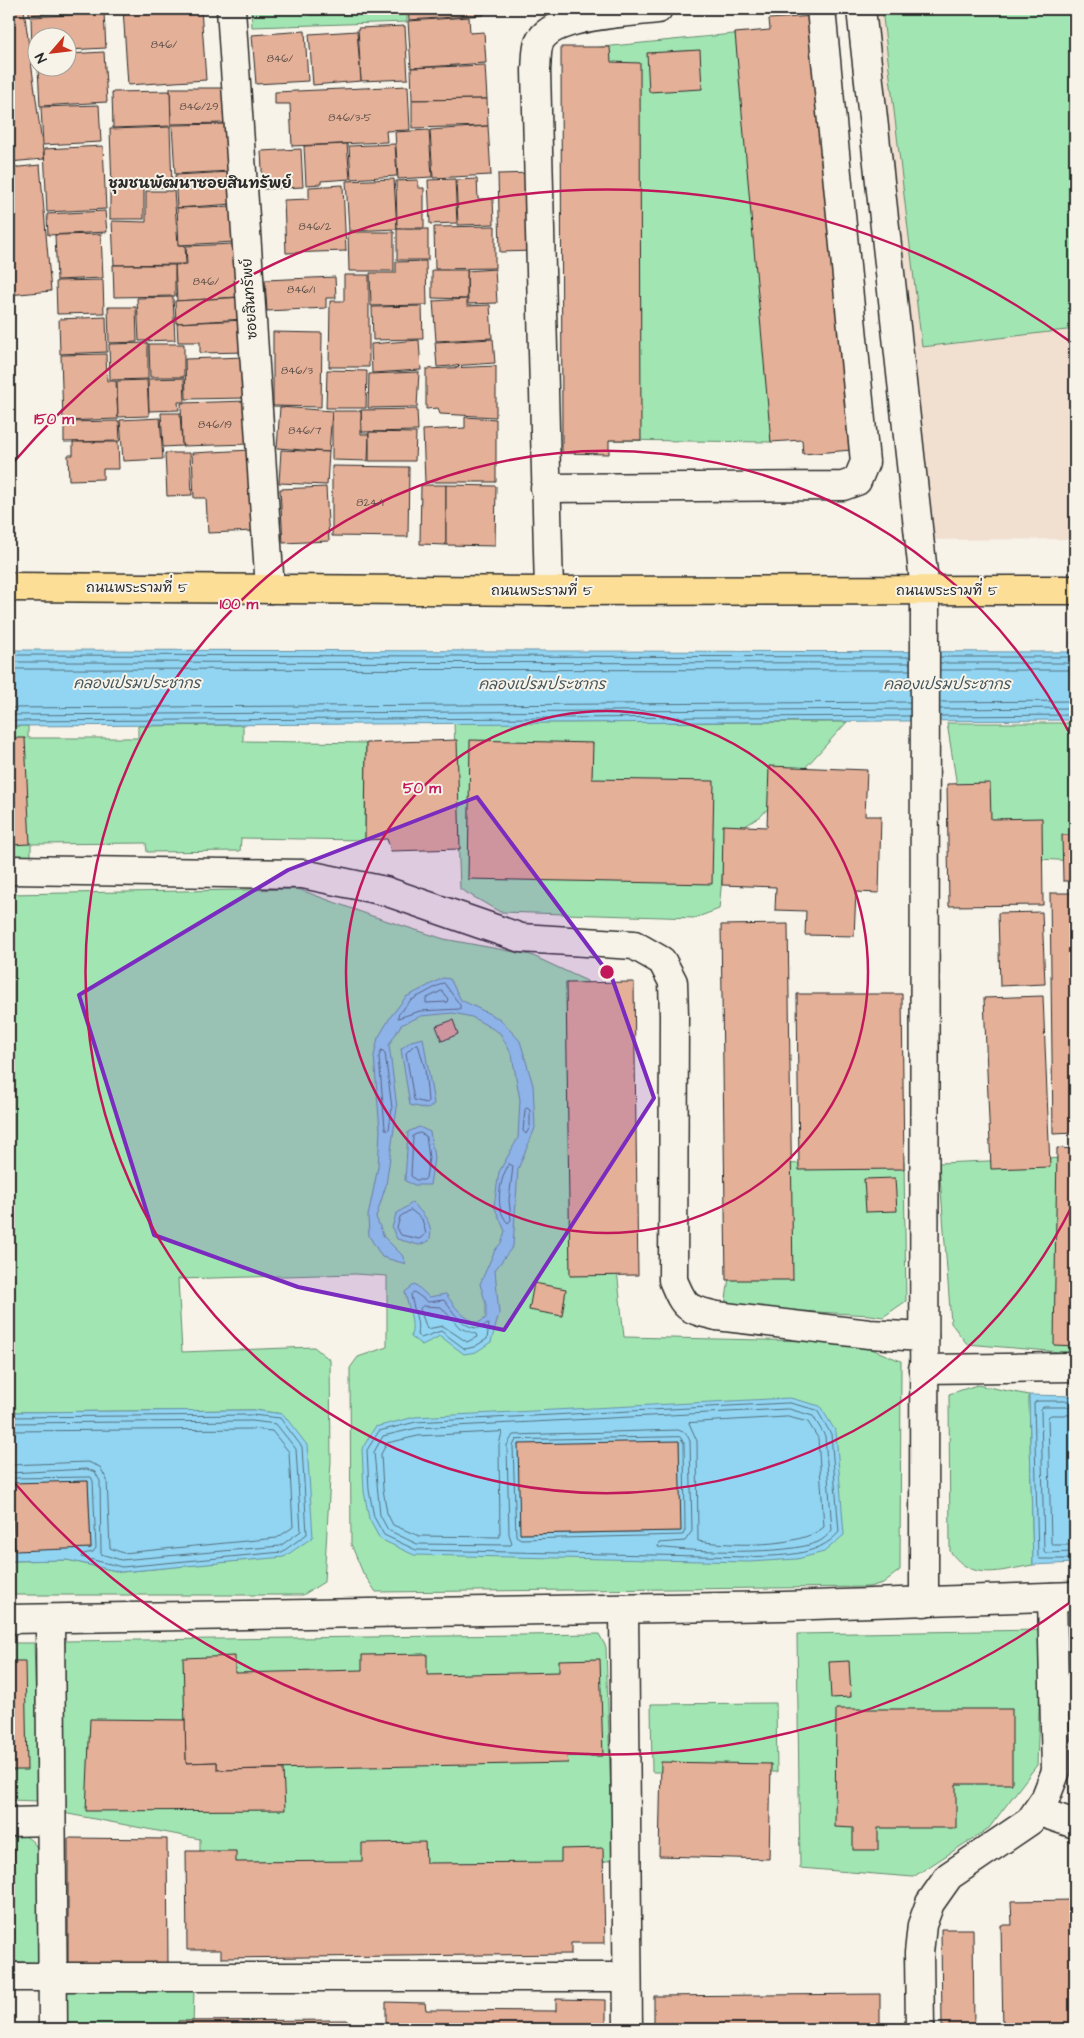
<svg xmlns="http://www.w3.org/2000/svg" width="1084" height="2038" font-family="'Architects Daughter','Playpen Sans Thai',sans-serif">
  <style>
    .built { fill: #f1dfd0 }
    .green { fill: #a1e6b2; stroke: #66886e }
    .water { fill: #91d5f3; stroke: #6891a3; fill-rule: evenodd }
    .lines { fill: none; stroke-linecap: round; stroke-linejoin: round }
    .shore { stroke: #546f7b; stroke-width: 1 }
    .building { fill: #e4b098; stroke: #2b2b2b }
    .minor-casing { stroke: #2b2b2b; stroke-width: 31 }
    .major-casing { stroke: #2b2b2b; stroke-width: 31 }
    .minor { stroke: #f7f3e8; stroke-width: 28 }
    .major { stroke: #fcde96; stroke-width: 28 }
    .marked { fill: #7b2cbf; fill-opacity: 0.2; stroke: #7b2cbf; stroke-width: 4; stroke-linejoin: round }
    .ring { fill: none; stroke: #c2185b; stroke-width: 2.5 }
    .labels { text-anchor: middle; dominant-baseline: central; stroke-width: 4; stroke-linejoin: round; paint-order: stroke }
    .number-label { font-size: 11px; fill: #594c46 }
    .street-label { font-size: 14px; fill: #2b2b2b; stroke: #f7f3e8 }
    .neighbourhood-label { font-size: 15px; font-weight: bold; fill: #2b2b2b; stroke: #f7f3e8 }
    .water-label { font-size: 15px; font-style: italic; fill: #44565d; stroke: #f7f3e8 }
    .centre { fill: #c2185b; stroke: #f7f3e8; stroke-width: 2.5 }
    .ring-label { font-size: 15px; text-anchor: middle; font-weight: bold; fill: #c2185b; stroke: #f7f3e8; stroke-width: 4; stroke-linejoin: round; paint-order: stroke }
  </style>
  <rect width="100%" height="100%" fill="#f7f3e8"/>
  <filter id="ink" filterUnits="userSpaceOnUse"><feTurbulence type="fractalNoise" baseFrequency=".02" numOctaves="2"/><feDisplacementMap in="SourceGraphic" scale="10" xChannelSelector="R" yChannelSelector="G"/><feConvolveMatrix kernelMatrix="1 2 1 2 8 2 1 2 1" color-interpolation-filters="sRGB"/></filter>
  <g filter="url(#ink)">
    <!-- built -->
    <polygon class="built" points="849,9 1075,9 1075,539 907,540"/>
    <!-- green -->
    <g class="green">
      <polygon points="251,9 407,9 407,22 252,27"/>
      <polygon points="882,9 1075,9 1075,329 922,347"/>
      <polygon points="753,32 771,442 609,440 592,48"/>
      <polygon points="847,722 761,816 726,838 719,909 695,918 500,912 460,889 454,723"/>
      <polygon points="947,723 1075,723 1075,861 968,855"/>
      <polygon points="243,725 243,741 366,743 365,840 241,838 240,851 147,852 146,843 31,844 31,856 9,856 9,726 28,726 28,738 138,738 138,726"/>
      <polygon points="298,889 372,916 444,939 531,955 587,981 624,1337 854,1342 901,1361 900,1570 883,1583 869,1587 376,1592 363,1573 351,1544 350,1368 358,1357 387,1347 387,1276 355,1274 178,1279 182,1352 314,1347 330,1360 331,1461 324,1582 303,1595 9,1595 9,1561 67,1560 121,1572 256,1559 283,1414 253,1410 9,1412 9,894"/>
      <polygon points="1064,1158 1072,1353 967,1344 951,1323 939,1163"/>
      <polygon points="904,1162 906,1301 883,1317 871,1315 725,1307 731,1262 773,1164"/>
      <path d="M977 1385 1029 1395 1033 1565C1001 1570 972 1583 950 1551L949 1394Z"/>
      <polygon points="1042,1630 1037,1765 989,1828 913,1877 800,1868 797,1634"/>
      <polygon points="599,1634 606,1647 613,1859 562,1874 200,1875 200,1839 63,1813 65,1641"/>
      <polygon points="9,1643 34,1643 39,1801 9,1800"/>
      <polygon points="776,1703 777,1772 652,1772 651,1704"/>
      <path d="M9 1833C18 1833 26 1835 33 1842 50 1860 43 1937 43 1963L9 1961Z"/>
      <polygon points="194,1988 193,2029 65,2029 63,1990"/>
    </g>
    <!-- water -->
    <g class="water">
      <polygon points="9,650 1075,652 1075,720 9,726"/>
      <path d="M443 978 450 979 461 1000 500 1019 520 1041 533 1085 535 1128 518 1169 513 1246 495 1270 499 1314 491 1342 476 1352 464 1354 440 1336 422 1345 411 1337C415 1321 408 1308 405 1292L415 1284 429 1297 446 1294C455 1307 462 1318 478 1323L486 1318V1304L480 1284 495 1250 501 1243 505 1231 494 1206 499 1172 518 1138 520 1100 512 1055 500 1033 472 1017 453 1013 421 1016 401 1025 389 1045 397 1108 386 1185 376 1217 384 1237 402 1255 406 1264 382 1257 369 1236 368 1216 378 1167 380 1130 374 1056 378 1038 391 1016 406 997Z"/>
      <polygon points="423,1038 434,1104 428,1109 410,1105 401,1049 411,1041"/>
      <polygon points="419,1127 430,1132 434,1158 430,1185 415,1185 405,1181 408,1132"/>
      <path d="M412 1203C423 1213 435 1225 429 1241L419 1245 397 1239 392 1228 396 1214Z"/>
      <polygon points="1029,1395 1075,1396 1075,1563 1033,1565"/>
      <path d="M790 1398 820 1406 836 1432 844 1535 824 1552 797 1559 749 1562 414 1555 380 1539 369 1519 364 1491 362 1449 375 1427 415 1417ZM679 1442 680 1531 520 1534Z"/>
      <path d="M253 1410 283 1414 307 1445 313 1537 284 1557 121 1572 67 1560 9 1561V1412ZM88 1481 91 1548 15 1550 12 1484Z"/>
    </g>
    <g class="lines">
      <!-- shore -->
      <g class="shore">
        <polyline points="9,655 910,657"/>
        <polyline points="940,657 1075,657"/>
        <polyline points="9,662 910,663"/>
        <polyline points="940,663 1075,663"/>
        <polyline points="9,669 910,670"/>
        <polyline points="940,670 1075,670"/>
        <polyline points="940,702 1075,701"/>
        <polyline points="9,708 910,702"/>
        <polyline points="940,709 1075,708"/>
        <polyline points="9,715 910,709"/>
        <polyline points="940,716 1075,715"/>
        <polyline points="9,721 910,716"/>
        <polygon points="444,983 460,1005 460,1009 420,1011 398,1018 398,1015 410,1001"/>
        <polygon points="442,991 448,999 447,1002 426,1003 426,999"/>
        <polygon points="418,1044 425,1069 428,1101 426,1103 414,1100 406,1053 413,1046"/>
        <polygon points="382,1050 385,1053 392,1108 389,1129 387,1131 385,1128 379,1057"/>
        <polygon points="527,1108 530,1110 530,1127 526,1134 523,1131 525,1110"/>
        <polygon points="420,1133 426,1136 429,1158 426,1178 424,1180 416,1180 411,1176 413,1136"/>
        <path d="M509 1164 513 1166 509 1200 511 1220 508 1223C494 1209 499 1180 509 1164Z"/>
        <polygon points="411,1210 422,1219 426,1234 419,1239 401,1235 397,1228 400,1217"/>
        <path d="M414 1292 428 1302 444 1300C452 1310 462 1328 478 1328 481 1328 485 1324 489 1324L487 1339 474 1347 465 1349 441 1331 421 1338 417 1335C420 1321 413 1309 411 1295Z"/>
        <polygon points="423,1306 441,1307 460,1328 476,1334 477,1337 467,1342 443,1326 427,1329 420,1309"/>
        <polyline points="1075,1401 1037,1401 1034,1403 1038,1557 1040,1559 1075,1559"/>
        <path d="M790 1403 817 1410 831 1434 839 1532C817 1558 779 1555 748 1557L416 1550 384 1535 374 1517 369 1490 367 1450 379 1431 416 1422Z"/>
        <polyline points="1075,1407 1043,1407 1041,1409 1044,1551 1046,1553 1075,1552"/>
        <path d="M789 1409 813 1416 825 1436 832 1530C829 1534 823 1540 818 1542 790 1555 690 1552 658 1547L659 1543 685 1541 692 1531 690 1441 686 1433 678 1430 513 1435 507 1445 509 1534 512 1543 511 1545 417 1544 388 1530 380 1515 374 1452 383 1436 417 1428Z"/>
        <polyline points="1075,1415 1051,1415 1048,1417 1051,1543 1054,1545 1075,1545"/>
        <polyline points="9,1417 252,1415 280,1418 302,1447 307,1534 282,1552 122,1567 81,1557 83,1554 93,1552 96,1548 93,1481 91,1477 13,1478 9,1481"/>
        <path d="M788 1417 808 1422 818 1438 824 1527C800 1548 729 1546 698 1541L697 1441 689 1423Z"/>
        <polyline points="9,1423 252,1421 276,1424 296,1449 301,1531 280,1546 121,1560 101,1554 100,1481 95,1472 87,1469 9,1473"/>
        <polyline points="9,1431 252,1429 272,1431 289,1452 293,1527 277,1538 123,1553 110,1548 107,1480 100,1467 88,1462 9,1465"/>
        <polygon points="502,1432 499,1445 500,1537 419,1536 393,1525 387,1513 383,1489 381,1454 387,1443 418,1436"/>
        <polygon points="680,1437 684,1443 685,1530 683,1535 521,1539 516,1536 513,1446 516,1440"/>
      </g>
    </g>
    <!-- building -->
    <g class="building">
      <polygon points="9,9 24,9 44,159 9,162"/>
      <polygon points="29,9 50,9 51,13 29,15"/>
      <rect x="51" y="9" width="45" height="3"/>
      <polygon points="123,9 201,9 206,80 128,85"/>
      <polygon points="301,9 347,9 347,14 310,15 310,10"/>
      <polygon points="408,9 484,9 484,15 409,20"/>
      <polygon points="104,13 106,48 68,50 68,38 38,38 38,52 32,52 31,17"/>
      <polygon points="814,16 852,450 803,454 802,440 771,442 735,33 770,30 769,19"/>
      <polygon points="469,17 470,33 484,32 486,63 411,68 408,21"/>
      <polygon points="405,26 408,79 361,81 358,28"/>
      <polygon points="305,31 308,81 256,84 252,35"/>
      <polygon points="357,31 361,81 313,85 309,34"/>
      <polygon points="561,47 610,47 611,62 640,63 641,440 609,440 609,454 562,453"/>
      <polygon points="700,50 702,89 649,92 647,53"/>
      <polygon points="104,52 107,102 40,106 38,68 68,68 68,54"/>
      <polygon points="485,65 487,99 412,100 411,68"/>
      <polygon points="408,86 410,130 386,131 387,142 292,146 290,104 275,104 275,92"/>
      <polygon points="170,88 227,88 227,123 171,124"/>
      <polygon points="170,91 171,126 113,128 112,92"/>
      <polygon points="487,99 488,126 412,128 412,100"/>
      <polygon points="99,105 101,142 43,145 41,107"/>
      <polygon points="229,124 231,171 175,174 172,125"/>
      <polygon points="488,126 491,175 433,178 430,130"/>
      <polygon points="170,127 172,187 112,189 110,129"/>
      <polygon points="429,130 432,177 398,179 395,132"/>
      <polygon points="347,144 350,179 321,181 321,184 306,185 304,146"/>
      <polygon points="395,144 397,176 351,179 349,146"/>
      <polygon points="103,146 106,209 47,212 44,149"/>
      <polygon points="301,149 303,187 263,189 261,151"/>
      <polygon points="40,165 51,291 9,295 9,168"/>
      <polygon points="231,172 233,204 177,208 175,175"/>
      <polygon points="533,173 534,251 500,252 498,174"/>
      <polygon points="394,179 397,229 349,231 346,181"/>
      <polygon points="455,179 457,223 430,224 428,180"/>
      <polygon points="477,179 478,199 493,199 494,224 458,225 456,180"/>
      <polygon points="418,180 418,188 424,188 424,228 397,228 396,181"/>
      <polygon points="343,185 346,251 286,253 284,200 309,199 309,187"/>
      <rect x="110" y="189" width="34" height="30"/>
      <polygon points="146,191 174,191 178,245 185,245 186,264 114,265 112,221 146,222"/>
      <polygon points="233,206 235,242 179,245 177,208"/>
      <polygon points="105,211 107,232 48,235 47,214"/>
      <polygon points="495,226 495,268 435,269 434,227"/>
      <rect x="397" y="229" width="31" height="31"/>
      <polygon points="348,232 394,232 394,271 349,271"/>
      <polygon points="101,234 103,278 57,280 55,235"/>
      <polygon points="234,244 237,297 177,301 175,265 187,264 186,246"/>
      <polygon points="426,261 427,305 371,306 370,273 396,273 396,262"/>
      <polygon points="113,265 175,265 175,296 114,297"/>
      <polygon points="495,269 497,303 468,304 467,271"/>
      <polygon points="432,270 467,270 467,299 432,298"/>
      <polygon points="344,275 369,275 369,367 329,367 330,301 344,301"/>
      <polygon points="335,277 336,298 326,298 326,308 267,311 265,280"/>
      <polygon points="103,280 104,313 57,314 56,281"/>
      <polygon points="173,297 175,340 139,341 137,298"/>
      <polygon points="244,297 245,319 176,323 175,301"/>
      <polygon points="467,299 467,306 490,305 492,338 436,341 433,301"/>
      <polygon points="422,306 423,339 373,340 372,307"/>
      <polygon points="108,307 136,307 137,342 109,343"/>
      <polygon points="106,317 107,352 60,354 59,319"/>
      <polygon points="246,320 247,352 200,353 200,342 178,342 177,323"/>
      <polygon points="273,332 322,333 321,407 273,406"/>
      <polygon points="493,339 495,363 437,367 435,342"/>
      <polygon points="419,340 421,370 372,373 371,344"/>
      <polygon points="148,343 148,379 110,380 109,344"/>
      <polygon points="149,344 184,344 184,377 150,377"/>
      <polygon points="106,354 107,381 116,381 118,419 63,421 61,355"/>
      <polygon points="246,357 247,398 186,399 185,359"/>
      <polygon points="496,366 496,417 440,414 438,408 426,409 426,369"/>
      <polygon points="327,370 367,371 366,408 326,408"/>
      <polygon points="419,372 417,407 368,408 369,374"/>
      <polygon points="184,378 185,402 178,402 179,410 149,411 148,379"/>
      <polygon points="147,380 149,416 118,417 117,381"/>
      <polygon points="248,401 250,444 182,446 181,403"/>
      <polygon points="280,407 332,411 329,452 277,448"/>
      <polygon points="417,409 418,431 362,432 361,410"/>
      <polygon points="332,411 361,411 361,434 369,434 368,461 332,460"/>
      <polygon points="161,413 180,413 182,446 163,447"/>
      <polygon points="465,417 496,419 496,482 425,482 423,430 465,428"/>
      <polygon points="160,418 163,459 123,461 120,420"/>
      <polygon points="119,421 120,441 64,442 64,422"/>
      <polygon points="369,432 416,433 415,461 369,461"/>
      <polygon points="73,442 118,442 119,469 103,469 103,479 69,480 68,455 73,455"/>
      <polygon points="251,450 255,531 208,533 206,498 194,498 192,453"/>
      <polygon points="281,450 329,452 327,485 279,483"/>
      <polygon points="165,453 190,453 192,495 167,496"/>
      <polygon points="332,466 409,467 408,537 332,536"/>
      <polygon points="421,485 446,485 446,545 420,544"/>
      <polygon points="446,485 496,486 495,546 446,545"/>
      <polygon points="326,487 329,541 283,543 280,489"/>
      <polygon points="9,738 25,738 30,844 9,845"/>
      <polygon points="457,740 460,849 391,851 387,839 365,840 366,743"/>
      <polygon points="470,740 593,743 592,779 714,781 712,884 468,879"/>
      <polygon points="769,766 867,770 865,816 881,816 879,893 856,892 854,936 805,935 806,911 775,910 776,887 722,885 723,825 767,827"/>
      <polygon points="990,783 991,819 1042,818 1043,905 949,906 947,784"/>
      <polygon points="1062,835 1075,835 1075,881 1063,881"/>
      <polygon points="1050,893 1075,893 1075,1133 1053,1134"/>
      <polygon points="1042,912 1045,984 1000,986 998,913"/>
      <polygon points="788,924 793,1280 726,1280 721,925"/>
      <polygon points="634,982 638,1275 570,1276 566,983"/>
      <polygon points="797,994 902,994 904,1169 799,1170"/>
      <polygon points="1043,996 1050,1167 991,1169 984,998"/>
      <polygon points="453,1020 458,1034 442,1041 436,1026"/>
      <polygon points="1057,1148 1075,1149 1075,1346 1054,1345"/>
      <polygon points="895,1178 897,1211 866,1212 864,1179"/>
      <polygon points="534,1283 566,1289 562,1316 529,1310"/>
      <polygon points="679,1441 681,1531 520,1534 518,1444"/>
      <polygon points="88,1481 91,1548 15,1551 12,1483"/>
      <polygon points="427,1654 427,1675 559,1672 559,1660 600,1659 603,1756 567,1756 568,1763 217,1770 217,1762 186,1763 183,1658 235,1656 235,1673 362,1670 362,1655"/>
      <polygon points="9,1661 25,1661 27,1770 9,1770"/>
      <polygon points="849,1661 851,1697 831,1698 829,1662"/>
      <polygon points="836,1709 1012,1709 1012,1784 956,1784 956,1828 878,1828 878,1850 853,1850 853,1828 835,1827"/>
      <polygon points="90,1719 185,1720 186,1763 217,1762 217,1770 283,1769 285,1810 86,1811"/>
      <polygon points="661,1762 771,1764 769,1859 659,1856"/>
      <polygon points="68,1838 167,1839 168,1965 68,1965"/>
      <polygon points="425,1842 426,1863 561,1862 561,1849 603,1848 605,1943 571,1943 571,1954 221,1958 221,1950 187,1950 186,1851 236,1851 236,1862 362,1861 362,1843"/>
      <rect x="9" y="1849" width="5" height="100"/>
      <polygon points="1075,1900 1075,2029 1003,2029 1001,1925 1012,1925 1011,1901"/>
      <polygon points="941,1929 973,1929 974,2029 942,2029"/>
      <polygon points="880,1994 880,2029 654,2029 654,1996"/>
      <polygon points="556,1999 606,2000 606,2029 386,2029 386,2002 425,2003 426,2010 556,2011"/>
      <polygon points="9,2001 10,2003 11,2029 9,2029"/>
      <polygon points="347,2020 347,2029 178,2029 178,2021"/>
    </g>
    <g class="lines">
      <!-- minor casing -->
      <g class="minor-casing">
        <g id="minor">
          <polyline points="231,9 270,589"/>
          <polyline points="861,9 925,591 924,1602"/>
          <polyline points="545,488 843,486 857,481 865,462 821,9"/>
          <path d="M549 591 536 70C537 62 536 51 539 43 551 14 630 13 658 9"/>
          <path d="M9 870 303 874 385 891 521 938 634 945 662 961 673 982 674 1016 673 1280C685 1309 687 1309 717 1316L869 1334 924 1337"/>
          <polyline points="923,1369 1075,1367"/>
          <polyline points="624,1609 628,2029"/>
          <polyline points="9,1619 784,1606 1075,1596"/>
          <polyline points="50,1619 53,2029"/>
          <polyline points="1037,1811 1075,1824"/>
          <polyline points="9,1822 51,1821"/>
          <polyline points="9,1977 627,1977"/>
          <polyline points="920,2029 919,1953 922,1925 930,1903 949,1876 1030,1821 1045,1799 1056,1771 1052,1597"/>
        </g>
      </g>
      <!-- major casing -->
      <g class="major-casing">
        <polyline id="major" points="9,587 549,591 1075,590"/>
      </g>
      <!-- minor -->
      <use href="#minor" class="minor"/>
      <!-- major -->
      <use href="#major" class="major"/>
    </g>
  </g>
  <!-- marked area -->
  <path class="marked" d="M477 797 612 978 654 1098 504 1330 298 1287 154 1235 79 995 288 870Z"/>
  <!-- distance rings -->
  <g class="ring">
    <circle cx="607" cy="972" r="261"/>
    <path d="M1073 1204A521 521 0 1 1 1073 740"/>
    <path d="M1072 1601A782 782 0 0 1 12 1480M12 464A782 782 0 0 1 1072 343"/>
  </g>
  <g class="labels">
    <!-- number labels -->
    <g class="number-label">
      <text x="164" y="44">846/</text>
      <text x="280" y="58">846/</text>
      <text x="199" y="106">846/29</text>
      <text x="350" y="117">846/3-5</text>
      <text x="315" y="226">846/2</text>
      <text x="206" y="281">846/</text>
      <text x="301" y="289">846/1</text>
      <text x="297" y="370">846/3</text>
      <text x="215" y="424">846/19</text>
      <text x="305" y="430">846/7</text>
      <text x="370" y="502">824/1</text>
    </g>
    <!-- street labels -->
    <g class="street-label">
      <text transform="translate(250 299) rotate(-94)">ซอยสินทรัพย์</text>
      <text x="137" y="588">ถนนพระรามที่ 5</text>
      <text x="542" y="591">ถนนพระรามที่ 5</text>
      <text x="947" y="591">ถนนพระรามที่ 5</text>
    </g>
    <!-- neighbourhood labels -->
    <g class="neighbourhood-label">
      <text x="200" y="183">ชุมชนพัฒนาซอยสินทรัพย์</text>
    </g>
    <!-- water labels -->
    <g class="water-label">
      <text x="137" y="683">คลองเปรมประชากร</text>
      <text x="542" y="684">คลองเปรมประชากร</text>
      <text x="947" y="684">คลองเปรมประชากร</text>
    </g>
  </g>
  <circle cx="607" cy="972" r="8" class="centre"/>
  <g class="ring-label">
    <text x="54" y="424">150 m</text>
    <text x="239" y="609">100 m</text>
    <text x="422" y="793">50 m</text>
  </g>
  <!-- margin -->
  <rect width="1084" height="2038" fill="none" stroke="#f7f3e8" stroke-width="30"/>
  <rect x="15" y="15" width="1054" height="2008" fill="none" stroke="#2b2b2b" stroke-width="2" filter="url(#ink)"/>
  <!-- north arrow -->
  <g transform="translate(52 52) rotate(242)"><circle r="24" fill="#f7f3e8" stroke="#a5a39c"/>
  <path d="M0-4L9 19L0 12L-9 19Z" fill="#c8321e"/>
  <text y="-8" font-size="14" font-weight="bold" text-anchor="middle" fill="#2b2b2b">N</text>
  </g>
</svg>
